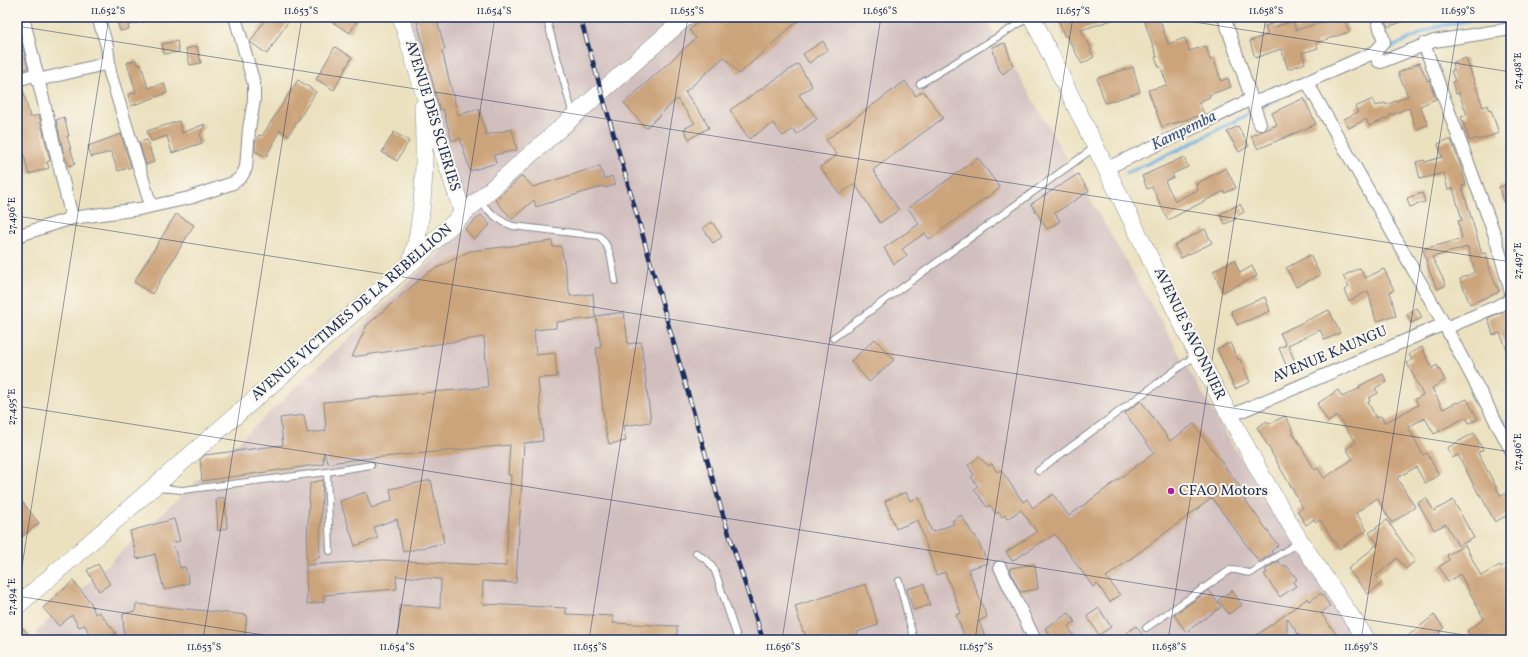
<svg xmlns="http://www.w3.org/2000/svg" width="1528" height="657" font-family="Vollkorn,serif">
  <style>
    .industrial { fill: #d1bfbf }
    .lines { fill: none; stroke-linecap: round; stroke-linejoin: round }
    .stream { stroke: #6daee1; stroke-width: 3.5 }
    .building { fill: #cca47b }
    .lane-casing { stroke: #83888e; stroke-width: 8 }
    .street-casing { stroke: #83888e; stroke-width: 14 }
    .secondary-casing { stroke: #83888e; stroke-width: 18 }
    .lane { stroke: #fff; stroke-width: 6 }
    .street { stroke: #fff; stroke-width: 12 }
    .secondary { stroke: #fff; stroke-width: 17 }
    .rail-casing { stroke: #1b2f5e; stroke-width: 4.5 }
    .rail { stroke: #fbf7ec; stroke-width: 3; stroke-dasharray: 9; stroke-linecap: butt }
    .ticks { fill: none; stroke: #1b2f5e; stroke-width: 1; stroke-opacity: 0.45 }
    .poi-dot { fill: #b5179e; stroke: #fbf7ec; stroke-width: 1.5 }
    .labels { text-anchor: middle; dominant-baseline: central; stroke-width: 4; stroke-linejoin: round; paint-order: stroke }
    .street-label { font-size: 15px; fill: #1b2f5e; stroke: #fbf7ec }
    .poi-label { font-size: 15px; fill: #1b2f5e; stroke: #fbf7ec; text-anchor: start }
    .water-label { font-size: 16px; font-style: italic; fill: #345585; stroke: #fbf7ec }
    .neatline { fill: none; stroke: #1b2f5e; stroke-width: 1.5 }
    .ticks-label { font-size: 10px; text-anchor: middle; fill: #1b2f5e }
  </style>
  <rect width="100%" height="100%" fill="#fbf7ec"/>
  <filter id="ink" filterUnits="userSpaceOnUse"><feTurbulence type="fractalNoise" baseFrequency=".025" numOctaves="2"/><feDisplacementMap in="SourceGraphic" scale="8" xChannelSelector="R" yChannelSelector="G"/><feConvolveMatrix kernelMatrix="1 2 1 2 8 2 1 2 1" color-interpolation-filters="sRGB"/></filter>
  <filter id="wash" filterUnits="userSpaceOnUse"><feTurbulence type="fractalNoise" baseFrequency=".012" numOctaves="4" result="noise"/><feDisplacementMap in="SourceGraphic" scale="16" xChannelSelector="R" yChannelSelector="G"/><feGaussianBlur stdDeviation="0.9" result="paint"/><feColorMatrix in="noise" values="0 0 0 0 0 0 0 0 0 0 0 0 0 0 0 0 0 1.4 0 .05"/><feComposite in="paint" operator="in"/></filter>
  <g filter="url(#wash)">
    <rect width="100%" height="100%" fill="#ebe1bf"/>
    <!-- industrial -->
    <polygon class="industrial" points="407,17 985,17 1234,448 1361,640 40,640 36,632 466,228"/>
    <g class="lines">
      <!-- stream -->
      <g class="stream">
        <polyline points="1379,53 1435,27 1491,17"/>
        <polyline points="1259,109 1277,100"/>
        <polyline points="1127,173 1182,148 1252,112"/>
      </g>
    </g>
    <g id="blocks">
      <!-- building -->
      <g class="building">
        <polygon points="116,17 147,17 147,21 128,25 129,29 120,31"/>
        <polygon points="267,17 291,17 267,54 250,42"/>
        <polygon points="324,17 359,17 350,33"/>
        <polygon points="416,17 436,17 445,50 442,51 458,115 479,109 486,135 512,129 517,150 494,155 496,163 470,171 460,138 452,141 443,109 440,110 437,100"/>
        <polygon points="704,17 802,17 739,74 724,57 685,92 704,118 709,128 689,139 684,129 695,123 677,99 646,128 624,103 696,38 689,30"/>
        <polygon points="1058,17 1115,17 1115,19 1081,30 1092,50 1090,51 1094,57 1082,64 1066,35 1064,36"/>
        <polygon points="1143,17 1159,17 1168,44 1185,38 1189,51 1206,46 1210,60 1214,59 1221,81 1228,78 1231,87 1209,95 1210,97 1199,102 1204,114 1162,127 1148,90 1167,85 1161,67 1159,67 1155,57 1157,57"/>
        <polygon points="1338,17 1344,17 1349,32 1316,43 1318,48 1302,53 1305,63 1288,69 1281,49 1255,58 1250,41 1268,35 1265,26 1274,23 1275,27 1293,21 1296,30"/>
        <polygon points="1385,17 1412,17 1412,18 1388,27"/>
        <polygon points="19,33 28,68 17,72 17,34"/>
        <polygon points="177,41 179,52 164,54 162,44"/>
        <polygon points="823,41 828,50 809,63 803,54"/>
        <polygon points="1005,43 1013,66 1003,74 999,69 992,47"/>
        <polygon points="197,46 201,63 190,65 186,49"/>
        <polygon points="335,47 352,57 334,90 316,79"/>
        <polygon points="1466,58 1483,107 1487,105 1489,111 1491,110 1499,133 1478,140 1477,138 1470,141 1461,117 1467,115 1459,93 1456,94 1452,82 1455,81 1451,71 1454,70 1452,63"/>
        <polygon points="136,60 138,65 141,64 148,88 164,83 167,93 131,106 128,95 136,92 127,63"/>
        <polygon points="1419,63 1428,81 1429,80 1436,99 1420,106 1428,125 1416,129 1409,108 1390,115 1390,117 1369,126 1366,119 1349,128 1344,119 1358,112 1355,107 1373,99 1376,106 1385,103 1386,105 1408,96 1398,73"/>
        <polygon points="798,64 812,86 799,95 817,119 797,134 793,129 783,136 773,123 749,139 730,110"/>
        <polygon points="1133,67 1140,92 1105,103 1097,78"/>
        <polygon points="298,80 316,92 288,136 280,130 266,157 255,151 255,143 259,135 262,136"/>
        <polygon points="905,81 916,96 923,91 943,118 873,170 899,210 880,223 855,184 840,194 820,167 837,155 826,140"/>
        <polygon points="22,86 30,117 39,115 50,161 47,162 49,168 29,174 22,149 17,151 17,87"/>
        <polygon points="1304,98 1316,124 1258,149 1251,136 1277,125 1272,113"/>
        <polygon points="64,117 69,136 67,136 75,164 69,166 64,155 56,120"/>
        <polygon points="179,121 182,133 205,124 200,135 202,143 172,153 167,136 151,141 147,131"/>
        <polygon points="1238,126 1249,146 1239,152 1227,132"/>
        <polygon points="394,132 409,141 397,161 382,152"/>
        <polygon points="121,134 131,167 118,171 111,152 91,157 88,146"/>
        <polygon points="147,140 154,162 146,165 139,142"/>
        <polygon points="1447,140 1451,140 1461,167 1466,185 1462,186 1482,254 1486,253 1491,273 1499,292 1470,304 1460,279 1475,272 1468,247 1432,257 1446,285 1438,289 1430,273 1423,249 1462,239 1458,221 1462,220 1453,188 1448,190 1444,173 1420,179 1416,162 1424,160 1425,162 1442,157 1438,144"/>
        <polygon points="1184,157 1188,167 1172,174 1174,177 1165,181 1175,201 1198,190 1196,184 1226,168 1236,188 1225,193 1224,191 1168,220 1152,187 1147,189 1142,176"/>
        <polygon points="978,158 1000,188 929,239 925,233 902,249 907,255 894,264 884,248 919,224 908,208"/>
        <polygon points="600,166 604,179 612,176 615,185 605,188 604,186 536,207 534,200 512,219 495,200 522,176 533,187"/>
        <polygon points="1078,174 1089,191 1055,213 1060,221 1047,229 1031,204"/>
        <polygon points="1511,184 1511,200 1503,202 1499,187"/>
        <polygon points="1422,193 1425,202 1410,207 1407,198"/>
        <polygon points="1240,204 1244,212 1235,217 1236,219 1225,224 1220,214"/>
        <polygon points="176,214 194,225 152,294 134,282"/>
        <polygon points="481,215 490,225 474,239 465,229"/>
        <polygon points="712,222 722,237 713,243 703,228"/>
        <polygon points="1205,229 1212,243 1181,258 1174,245"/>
        <polygon points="552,241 553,247 561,246 570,296 593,294 595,318 556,322 556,328 534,330 536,355 555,353 557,377 538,378 543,441 524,443 516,583 483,581 482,604 566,608 566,614 613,616 613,623 677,626 677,640 525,640 485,638 485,640 398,640 400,605 440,608 441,579 396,576 397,589 323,595 324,602 307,604 306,565 383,560 506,566 511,475 508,475 510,445 361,459 328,463 324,452 323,464 202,481 200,460 205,455 283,445 280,418 304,415 307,433 326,431 324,402 488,387 484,337 352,357 367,325 427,273 470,251"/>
        <polygon points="1310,255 1320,275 1296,287 1286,268"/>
        <polygon points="1234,260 1240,273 1252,266 1257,276 1223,292 1213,271"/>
        <polygon points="1360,268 1365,278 1384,269 1394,290 1390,292 1396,316 1376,321 1368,291 1349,301 1344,290 1349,287 1343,276"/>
        <polygon points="1265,297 1270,311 1237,325 1231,311"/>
        <polygon points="1417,308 1422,318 1411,323 1407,314"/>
        <polygon points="1511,308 1511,359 1500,333 1493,335 1488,318"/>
        <polygon points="1329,310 1340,333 1325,340 1320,330 1288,345 1295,362 1286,365 1279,348 1286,345 1280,333"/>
        <polygon points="624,312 628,344 641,342 651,422 623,426 626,441 609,444 605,428 596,348 601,347 596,316"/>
        <polygon points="875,339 894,360 869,382 851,361"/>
        <polygon points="1230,343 1238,360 1240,359 1250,382 1235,389 1217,349"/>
        <polygon points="1422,347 1432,368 1437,365 1445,380 1432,388 1443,409 1457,402 1458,403 1467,399 1478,419 1469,423 1466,417 1434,434 1425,418 1408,427 1423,455 1427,453 1439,475 1425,483 1416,467 1397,478 1415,507 1392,523 1377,498 1356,513 1367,530 1339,549 1320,520 1316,522 1314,519 1306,525 1297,511 1303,508 1257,427 1267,421 1269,424 1285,416 1294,432 1293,433 1315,470 1318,468 1324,478 1353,459 1346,449 1356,442 1337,416 1328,422 1317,404 1338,390 1342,397 1360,388 1359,386 1383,374 1387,382 1375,388 1378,393 1369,398 1370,401 1368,402 1376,418 1381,416 1384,422 1390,420 1418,405 1415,399 1423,395 1407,363 1412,360 1409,354"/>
        <polygon points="1141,401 1170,441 1194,424 1240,487 1237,489 1278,545 1271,551 1273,553 1259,562 1212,498 1106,577 1120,595 1110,602 1097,584 1093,587 1055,534 1012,561 1006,552 1037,532 1021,510 1007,519 1005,515 1002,517 998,512 996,514 990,505 987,507 974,489 978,486 971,477 974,475 968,465 979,457 989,466 992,464 997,472 1001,470 1023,502 1027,499 1033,508 1053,494 1069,516 1154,453 1125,413"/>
        <polygon points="1474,433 1483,450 1478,453 1501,496 1511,491 1511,513 1495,522 1480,494 1479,495 1458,455 1452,458 1447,448"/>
        <polygon points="323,480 319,558 306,562 310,483"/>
        <polygon points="431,480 444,543 403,552 397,519 374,527 378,538 355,546 340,501 366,492 371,508 392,500 390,489"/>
        <polygon points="906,492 910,501 919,497 932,532 954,524 952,521 961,515 974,536 975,535 988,563 968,569 987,617 979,621 986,640 966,640 956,615 961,613 945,572 936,575 918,520 896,529 885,501"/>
        <polygon points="17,495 39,523 17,541"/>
        <polygon points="216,498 225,498 227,528 218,531"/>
        <polygon points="1426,498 1434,511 1453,500 1474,538 1458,546 1446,524 1434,530 1418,503"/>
        <polygon points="174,519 180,541 173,543 180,568 185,567 189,583 164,590 155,554 137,559 130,531"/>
        <polygon points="1387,520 1415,561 1406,569 1397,558 1376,576 1382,583 1368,594 1348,569 1378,544 1369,533"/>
        <polygon points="1465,545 1481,576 1500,565 1501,567 1511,561 1511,640 1473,640 1467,631 1484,619 1460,574 1448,582 1439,567 1449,560 1447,555"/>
        <polygon points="1278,561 1283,567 1286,565 1297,579 1293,582 1296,586 1280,597 1264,574 1267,573 1265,570"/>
        <polygon points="98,564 110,584 99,591 87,570"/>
        <polygon points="1035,564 1038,589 1020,592 1011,573 1010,568"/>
        <polygon points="73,581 91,603 95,614 99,612 116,633 99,640 92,640 85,625 79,627 72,615 59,626 43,608"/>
        <polygon points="866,584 878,625 857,632 859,640 807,640 804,631 803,632 795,606"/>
        <polygon points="924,584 930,605 913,610 907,589"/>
        <polygon points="1209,590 1221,607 1186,632 1174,615"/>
        <polygon points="1232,590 1242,605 1229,614 1218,600"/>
        <polygon points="1321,593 1330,606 1321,613 1340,640 1302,640 1287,618 1287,640 1250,640 1308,598 1310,601"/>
        <polygon points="136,604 247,615 244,640 132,640 133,633 124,637 123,614 135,611"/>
        <polygon points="1099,608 1111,627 1099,635 1087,616"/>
        <polygon points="1069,613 1075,622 1068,626 1076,640 1053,640 1045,628"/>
        <polygon points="1434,615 1444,628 1439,632 1440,634 1432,640 1403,640"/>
        <polygon points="1136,626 1146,640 1131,640 1126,633"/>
        <polygon points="23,628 33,640 17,640 17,632"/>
      </g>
    </g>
  </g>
  <g filter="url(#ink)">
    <use href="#blocks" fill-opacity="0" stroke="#83888e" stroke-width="1"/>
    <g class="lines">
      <!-- lane casing -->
      <g class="lane-casing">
        <g id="lane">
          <polyline points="546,17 573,115"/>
          <polyline points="920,84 1030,17"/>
          <path d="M480 202C490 212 498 221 513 226L599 236C612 247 612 265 615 281"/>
          <polyline points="833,338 1095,147"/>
          <polyline points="1038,471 1196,355"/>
          <polyline points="327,472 330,551"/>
          <polyline points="156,488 183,490 327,472 371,465"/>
          <polyline points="696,553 708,561 715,571 738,640"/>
          <polyline points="899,581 914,640"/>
          <path d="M1146 628 1230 570C1237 569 1244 573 1251 573L1299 542"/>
        </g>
      </g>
      <!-- street casing -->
      <g class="street-casing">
        <g id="street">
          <polyline points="23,17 72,218"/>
          <polyline points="98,17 107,46 110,73 151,206"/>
          <polyline points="1224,17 1260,124"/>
          <polyline points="1424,44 1494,233 1511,292 1511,297 1507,302 1446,328"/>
          <polyline points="1375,52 1378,61 1381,62 1434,41 1511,29"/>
          <polyline points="17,80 37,74"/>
          <polyline points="38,80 109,63"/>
          <polyline points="1307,82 1444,324 1511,450"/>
          <polyline points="1253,103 1307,82 1375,52 1384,42 1377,17"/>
          <polyline points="1107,168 1204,123 1251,99"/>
          <polyline points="17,236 72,218 139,209 189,198 233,183 241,177 246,168 249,129 254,100 254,84 235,17"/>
          <polyline points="1230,416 1444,324"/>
          <polyline points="1000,567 1035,640"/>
        </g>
      </g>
      <!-- secondary casing -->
      <g class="secondary-casing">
        <g id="secondary">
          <polyline points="401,17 421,83 463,214"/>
          <polyline points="1032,17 1197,354 1262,476 1300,541 1367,640"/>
          <path d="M411 263C413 253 417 243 418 233 425 193 425 149 423 107"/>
          <polyline points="17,606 411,263 463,214 686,17"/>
        </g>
      </g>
      <!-- lane -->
      <use href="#lane" class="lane"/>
      <!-- street -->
      <use href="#street" class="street"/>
      <!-- secondary -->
      <use href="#secondary" class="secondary"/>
      <!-- rail casing -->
      <g class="rail-casing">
        <polyline id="rail" points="580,17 723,515 763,640"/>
      </g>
      <!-- rail -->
      <use href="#rail" class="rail"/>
    </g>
  </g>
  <!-- ticks -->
  <path class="ticks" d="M1163 17 1511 72M17 26 1511 262M17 216 1511 452M17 406 1496 640M17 596 295 640M17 598 109 17M203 640 302 17M396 640 495 17M589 640 688 17M782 640 881 17M975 640 1073 17M1168 640 1266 17M1361 640 1459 17"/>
  <!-- markers -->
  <circle class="poi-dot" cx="1171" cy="491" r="4"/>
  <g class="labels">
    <!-- street labels -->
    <g class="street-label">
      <text transform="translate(432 116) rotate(73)">AVENUE DES SCIERIES</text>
      <text transform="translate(352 313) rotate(-41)">AVENUE VICTIMES DE LA REBELLION</text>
      <text transform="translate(1189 334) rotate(64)">AVENUE SAVONNIER</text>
      <text transform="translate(1330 355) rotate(-23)">AVENUE KAUNGU</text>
    </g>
    <!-- poi labels -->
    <g class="poi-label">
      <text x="1179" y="491">CFAO Motors</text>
    </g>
    <!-- water labels -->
    <g class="water-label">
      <text transform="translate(1184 131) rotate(-26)">Kampemba</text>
    </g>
  </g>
  <!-- margin -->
  <rect width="1528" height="657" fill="none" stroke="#fbf7ec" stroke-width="44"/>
  <rect x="22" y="22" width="1484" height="613" class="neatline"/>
  <g class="ticks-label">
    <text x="108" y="14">11.652°S</text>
    <text x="301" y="14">11.653°S</text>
    <text x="494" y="14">11.654°S</text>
    <text x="687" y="14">11.655°S</text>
    <text x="880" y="14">11.656°S</text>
    <text x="1073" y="14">11.657°S</text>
    <text x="1266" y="14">11.658°S</text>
    <text x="1458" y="14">11.659°S</text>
    <text transform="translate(1517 71) rotate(-90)" y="4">27.498°E</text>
    <text transform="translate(11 216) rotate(-90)" y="4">27.496°E</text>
    <text transform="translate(1517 261) rotate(-90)" y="4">27.497°E</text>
    <text transform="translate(11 407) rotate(-90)" y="4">27.495°E</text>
    <text transform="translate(1517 452) rotate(-90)" y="4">27.496°E</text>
    <text transform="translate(11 597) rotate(-90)" y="4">27.494°E</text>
    <text x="204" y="650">11.653°S</text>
    <text x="397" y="650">11.654°S</text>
    <text x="590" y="650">11.655°S</text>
    <text x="783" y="650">11.656°S</text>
    <text x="976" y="650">11.657°S</text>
    <text x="1169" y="650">11.658°S</text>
    <text x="1361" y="650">11.659°S</text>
  </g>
</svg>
